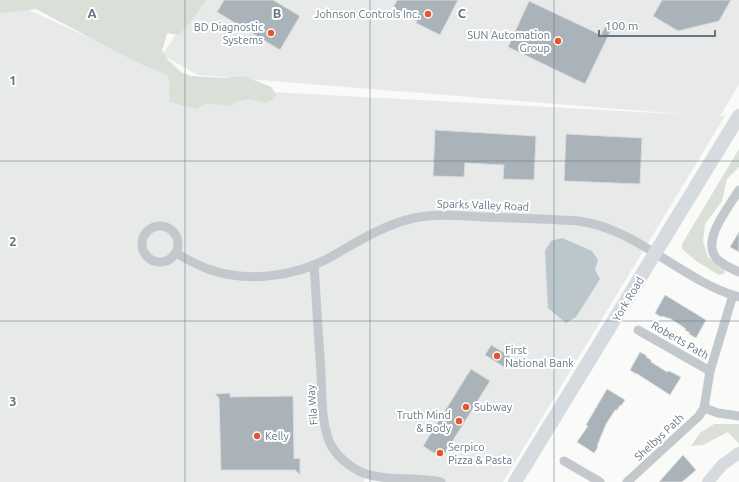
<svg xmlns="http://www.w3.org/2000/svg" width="739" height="482" font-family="Ubuntu,sans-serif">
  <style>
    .built { fill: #e8e9e9 }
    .green { fill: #dadfd7 }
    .water { fill: #bbc7cb }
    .building { fill: #aab3b9; stroke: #dcdcda }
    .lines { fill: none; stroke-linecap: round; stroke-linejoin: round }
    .street { stroke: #c3c8cc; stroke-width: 9 }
    .secondary { stroke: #d6dbdf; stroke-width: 12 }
    .primary { stroke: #d6dbdf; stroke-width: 14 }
    .grid { fill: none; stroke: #657683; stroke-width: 1; stroke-opacity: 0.55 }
    .poi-dot { fill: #e4572e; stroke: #fff; stroke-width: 1.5 }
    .labels { text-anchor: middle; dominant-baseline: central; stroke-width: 4; stroke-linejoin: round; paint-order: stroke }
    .poi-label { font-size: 11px; fill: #657683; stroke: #fff; text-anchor: end }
    .street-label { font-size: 11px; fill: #657683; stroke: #fff }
    .grid-label { font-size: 13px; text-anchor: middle; font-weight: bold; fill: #657683; stroke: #fff; stroke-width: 4; stroke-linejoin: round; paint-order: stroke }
  </style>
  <rect width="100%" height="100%" fill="#fafaf8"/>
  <!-- built -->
  <polygon class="built" points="0,0 25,0 29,10 200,88 693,115 198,75 162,55 199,0 739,0 739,84 720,116 725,116 503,482 439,482 365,475 364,482 0,482"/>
  <!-- green -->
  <g class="green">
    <polygon points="0,0 206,0 186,28 178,35 167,33 164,45 162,50 167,59 181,72 191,76 225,78 244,76 271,87 274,91 276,96 272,100 266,103 250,99 239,101 229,106 206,103 196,109 170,102 169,90 170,84 169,79 166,74 138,63 36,9 0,13"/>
    <polygon points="739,149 739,167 727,179 722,201 705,224 703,241 708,257 725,271 725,273 719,275 696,261 682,249 682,244"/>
    <polygon points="714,424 739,424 739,444 728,432 703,445 691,446 700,433"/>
  </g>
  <!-- water -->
  <polygon class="water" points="562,238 592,251 598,260 595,270 600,279 576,317 566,323 548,308 545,251 551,241"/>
  <!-- building -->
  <g class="building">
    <polygon points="224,0 273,0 300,16 280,50 217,12"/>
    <polygon points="397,0 458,0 440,35 416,23 417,21 393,8"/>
    <polygon points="662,0 731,0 719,21 678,31 653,16"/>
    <polygon points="529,1 601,35 605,27 611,30 585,84 508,47"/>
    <polygon points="435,130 536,136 534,180 503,179 504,165 465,163 464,177 433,176"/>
    <polygon points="566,134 642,138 640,184 564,181"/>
    <polygon points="739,232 739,252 730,247"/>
    <polygon points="665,295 706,320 696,338 689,334 690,333 685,330 686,329 682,326 671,319 662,316 661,317 655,313"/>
    <polygon points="491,345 510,356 504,367 485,355"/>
    <polygon points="640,352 647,356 646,357 651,360 651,362 667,372 669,371 681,377 670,395 636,373 636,374 630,370"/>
    <polygon points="471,369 490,381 442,458 423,446"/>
    <polygon points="607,389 625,400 621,406 620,405 617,410 615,410 606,424 597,446 598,447 594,453 577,442 588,426 586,425"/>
    <polygon points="230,393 230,397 293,396 294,459 300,458 300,475 295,470 221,470 219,398 215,394"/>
    <polygon points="683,455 696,470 682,482 659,482"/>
  </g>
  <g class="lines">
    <!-- street -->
    <g class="street">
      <path d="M739 190C729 207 700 241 717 259 723 265 732 269 739 272"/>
      <circle cx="160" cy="244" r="18"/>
      <path d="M176 253C186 259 197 265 208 269 247 283 293 277 329 258 357 242 383 225 414 218 437 213 461 216 484 217 515 218 546 219 578 221 637 228 682 281 739 297"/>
      <path d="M314 265C316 301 319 338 321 374 322 397 321 422 330 443 336 456 350 467 363 473 388 482 415 476 441 482"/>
      <polyline points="638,330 710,371"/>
      <polyline points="704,408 718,413 739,416"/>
      <polyline points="564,461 600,482"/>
      <polyline points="627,482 699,416 704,408 710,371 733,295"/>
    </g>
    <!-- secondary -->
    <polyline class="secondary" points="708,482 722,465 739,453"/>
    <!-- primary -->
    <polyline class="primary" points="515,482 739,116"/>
  </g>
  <!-- grid -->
  <path class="grid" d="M185 0V482M370 0V482M554 0V482M0 161H739M0 321H739"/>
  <!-- markers -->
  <g class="poi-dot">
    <circle cx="428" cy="14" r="4"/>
    <circle cx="271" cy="33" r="4"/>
    <circle cx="558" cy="41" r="4"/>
    <circle cx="497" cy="356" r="4"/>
    <circle cx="466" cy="407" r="4"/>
    <circle cx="459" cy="421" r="4"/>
    <circle cx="257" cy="436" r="4"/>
    <circle cx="440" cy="453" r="4"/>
  </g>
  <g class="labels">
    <!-- poi labels -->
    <g class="poi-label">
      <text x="420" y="14">Johnson Controls Inc.</text>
      <text x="263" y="27">BD Diagnostic<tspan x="263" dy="13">Systems</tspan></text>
      <text x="550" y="35">SUN Automation<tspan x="550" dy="13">Group</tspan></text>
      <text x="505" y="350" text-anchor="start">First<tspan x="505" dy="13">National Bank</tspan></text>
      <text x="474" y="407" text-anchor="start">Subway</text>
      <text x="451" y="415">Truth Mind<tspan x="451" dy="13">&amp; Body</tspan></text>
      <text x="265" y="436" text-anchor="start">Kelly</text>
      <text x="448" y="447" text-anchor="start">Serpico<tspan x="448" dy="13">Pizza &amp; Pasta</tspan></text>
    </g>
    <!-- street labels -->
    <g class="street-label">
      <text transform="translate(483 205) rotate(2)">Sparks Valley Road</text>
      <text transform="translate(628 299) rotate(-59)">York Road</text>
      <text transform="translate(680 340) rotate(30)">Roberts Path</text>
      <text transform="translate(312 405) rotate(-95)">Fila Way</text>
      <text transform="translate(659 437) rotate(-43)">Shelbys Path</text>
    </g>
  </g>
  <g class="grid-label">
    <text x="92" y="18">A</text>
    <text x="277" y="18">B</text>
    <text x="462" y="18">C</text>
    <text x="13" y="85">1</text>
    <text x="13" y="246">2</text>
    <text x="13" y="406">3</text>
  </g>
  <!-- scale -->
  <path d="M599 30v6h116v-6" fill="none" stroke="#657683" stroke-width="2"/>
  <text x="605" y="30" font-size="12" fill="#657683" stroke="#ffffff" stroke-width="3" paint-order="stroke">100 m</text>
</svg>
